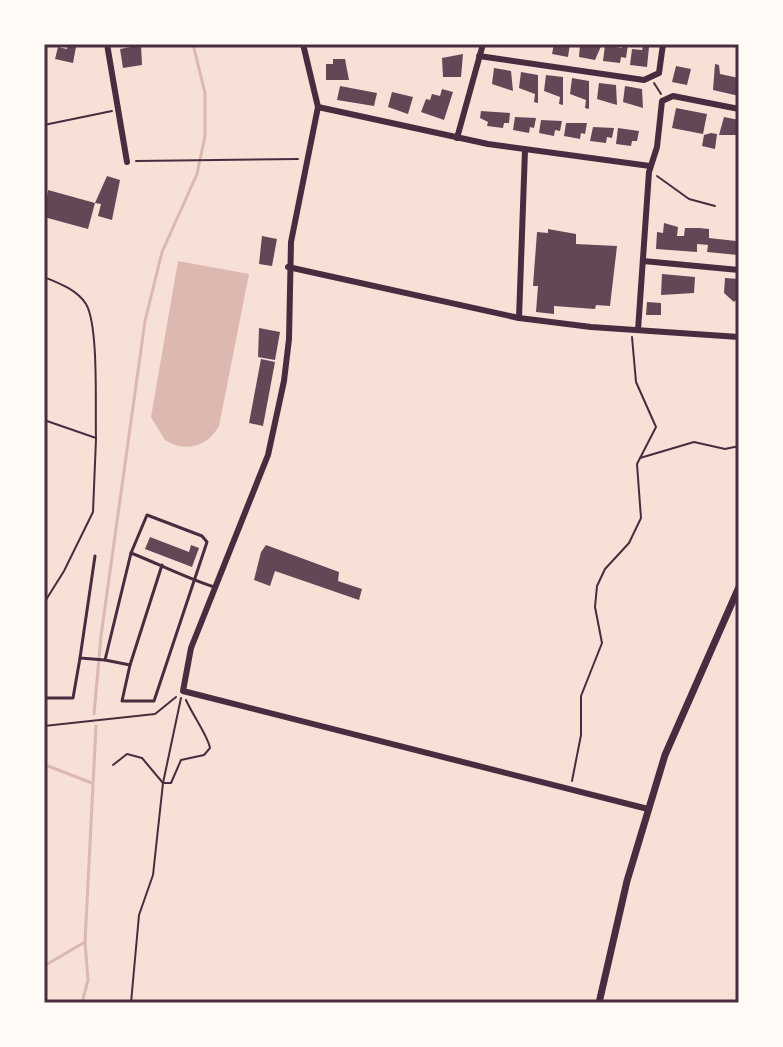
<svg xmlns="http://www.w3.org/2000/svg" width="783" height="1047" font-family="Barlow,sans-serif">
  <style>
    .water { fill: #dcb8b0 }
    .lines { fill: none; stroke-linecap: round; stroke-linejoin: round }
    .stream { stroke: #dcb8b0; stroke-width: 3 }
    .building { fill: #644757 }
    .path { stroke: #4a2c40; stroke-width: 2 }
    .service { stroke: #4a2c40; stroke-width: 3 }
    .minor { stroke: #4a2c40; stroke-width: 6 }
    .tertiary { stroke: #4a2c40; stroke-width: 7 }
    .neatline { fill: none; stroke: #4a2c40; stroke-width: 3 }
  </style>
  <rect width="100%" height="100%" fill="#f7e1d7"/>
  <!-- water -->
  <path class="water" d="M178 261 249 274 219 426C207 447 186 453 165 440L151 417Z"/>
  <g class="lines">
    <!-- stream -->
    <g class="stream">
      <polyline points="94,714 101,636 145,321 162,252 197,174 205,136 205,93 193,44"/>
      <polyline points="48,766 92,783"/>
      <polyline points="44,966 85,942"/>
      <polyline points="82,1003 88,980 85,942 96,726"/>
    </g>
  </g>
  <!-- building -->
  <g class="building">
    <polygon points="554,44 570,44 568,57 552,54"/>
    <polygon points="580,44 602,44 595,60 579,57"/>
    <polygon points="623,44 628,44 626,58 621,57 620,63 603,61 605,45 622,48"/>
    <polygon points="68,45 76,47 73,63 55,59 58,47 67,49"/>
    <polygon points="141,45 142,65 123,68 120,49"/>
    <polygon points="643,46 649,47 647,67 630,65 632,49 642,50"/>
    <polygon points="463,54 461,77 443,77 442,58"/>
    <polygon points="333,59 345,59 349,80 326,80 326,64 333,64"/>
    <polygon points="715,64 719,65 720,74 739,78 739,96 713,90"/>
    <polygon points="676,66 691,69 687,85 672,82"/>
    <polygon points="494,68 511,71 513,91 492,84"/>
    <polygon points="521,72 538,75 538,103 534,102 535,94 519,88"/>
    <polygon points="546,75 563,77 563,105 559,104 560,97 544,91"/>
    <polygon points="572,78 589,81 589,109 585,108 586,100 570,94"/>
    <polygon points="599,83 616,85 617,105 597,99"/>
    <polygon points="340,86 377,93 374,106 337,100"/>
    <polygon points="625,86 642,89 643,108 623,102"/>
    <polygon points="442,89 453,92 444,120 421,112 426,99 430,100 432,94 440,96"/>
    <polygon points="392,92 413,97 408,114 388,107"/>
    <polygon points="676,108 707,114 703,134 672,128"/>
    <polygon points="481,111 510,113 509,123 504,123 503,128 487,126 488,122 480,118"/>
    <polygon points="515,117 536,118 534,128 530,127 529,133 513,130"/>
    <polygon points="724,117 739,120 739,135 719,135"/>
    <polygon points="541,120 562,121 560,131 555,130 554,136 539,133"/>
    <polygon points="566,123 587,123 585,134 581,133 580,139 564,136"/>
    <polygon points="593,127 614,128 612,138 607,137 606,143 590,141"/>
    <polygon points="618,128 639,131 637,141 632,141 631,146 616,144"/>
    <polygon points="711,133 717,134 715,149 702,146 704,135"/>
    <polygon points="107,176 120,180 112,220 98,216 101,204 95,203"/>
    <polygon points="48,190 95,203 88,229 44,217"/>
    <polygon points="664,223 678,227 677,236 684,236 685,228 699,228 709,229 709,238 736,241 739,234 738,255 707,252 708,245 697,244 697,252 656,249 657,232 663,233"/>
    <polygon points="548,229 576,234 576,244 617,246 610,306 596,305 595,309 554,306 554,314 536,312 538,286 533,286 537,232 548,233"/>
    <polygon points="262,236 277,239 272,266 259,264"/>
    <polygon points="662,274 695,277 694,293 661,295"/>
    <polygon points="725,278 739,279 739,297 734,302 724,293"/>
    <polygon points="647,302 661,303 661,315 646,315"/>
    <polygon points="259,328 280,332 275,360 258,357"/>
    <polygon points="261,359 275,362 263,426 249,423"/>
    <polygon points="150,537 189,552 191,545 199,548 192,567 145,549"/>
    <polygon points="266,545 339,572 338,581 362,589 359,600 275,571 270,586 254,580 261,552"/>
  </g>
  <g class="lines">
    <!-- path -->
    <g class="path">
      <polyline points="654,83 661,94"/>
      <polyline points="44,125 112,111"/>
      <polyline points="136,161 298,159"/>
      <polyline points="657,176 689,199 715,206"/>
      <path d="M44 277C59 283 77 290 86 304 99 326 95 409 96 438L44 420"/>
      <polyline points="640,458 694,442 725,449 739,446"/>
      <polyline points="44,603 64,571 93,512 96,439"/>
      <polyline points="44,726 155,714 176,697"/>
      <path d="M113 765 127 754 142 758 163 783H171L181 760 204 755 210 748C208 736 192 714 186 700"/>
      <polyline points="572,781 581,735 581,696 602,643 595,607 597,586 605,569 629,543 641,518 637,464 656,427 636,382 632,337"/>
      <polyline points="131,1003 139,915 153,875 163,783 181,698"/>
    </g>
    <!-- service -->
    <g class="service">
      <polyline points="95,556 80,658 105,660"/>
      <path d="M162 565 130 665 105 660 131 553C159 564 186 578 214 587"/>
      <polyline points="130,665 122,701 154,701 207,542 202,536 147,515 131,553"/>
      <polyline points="44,698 73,698 80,658"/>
    </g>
    <!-- minor -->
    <g class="minor">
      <polyline points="107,44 127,162"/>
      <polyline points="303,44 318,107 291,242 289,339 284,381 268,455 191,648 183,691 648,809"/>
      <polyline points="479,56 644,80 659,73 663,44"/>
      <polyline points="318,107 488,144 650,166"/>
      <polyline points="457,138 483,44"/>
      <polyline points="643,261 739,270"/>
      <polyline points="288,267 519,318 591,327 739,337"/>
      <polyline points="519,318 525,150"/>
      <polyline points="638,330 649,172 657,147 662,101 673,96 739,109"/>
    </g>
    <!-- tertiary -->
    <polyline class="tertiary" points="599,1003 627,881 665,755 739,587"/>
  </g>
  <!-- border -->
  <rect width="783" height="1047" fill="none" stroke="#fffaf5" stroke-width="92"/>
  <rect x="46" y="46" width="691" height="955" class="neatline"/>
</svg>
